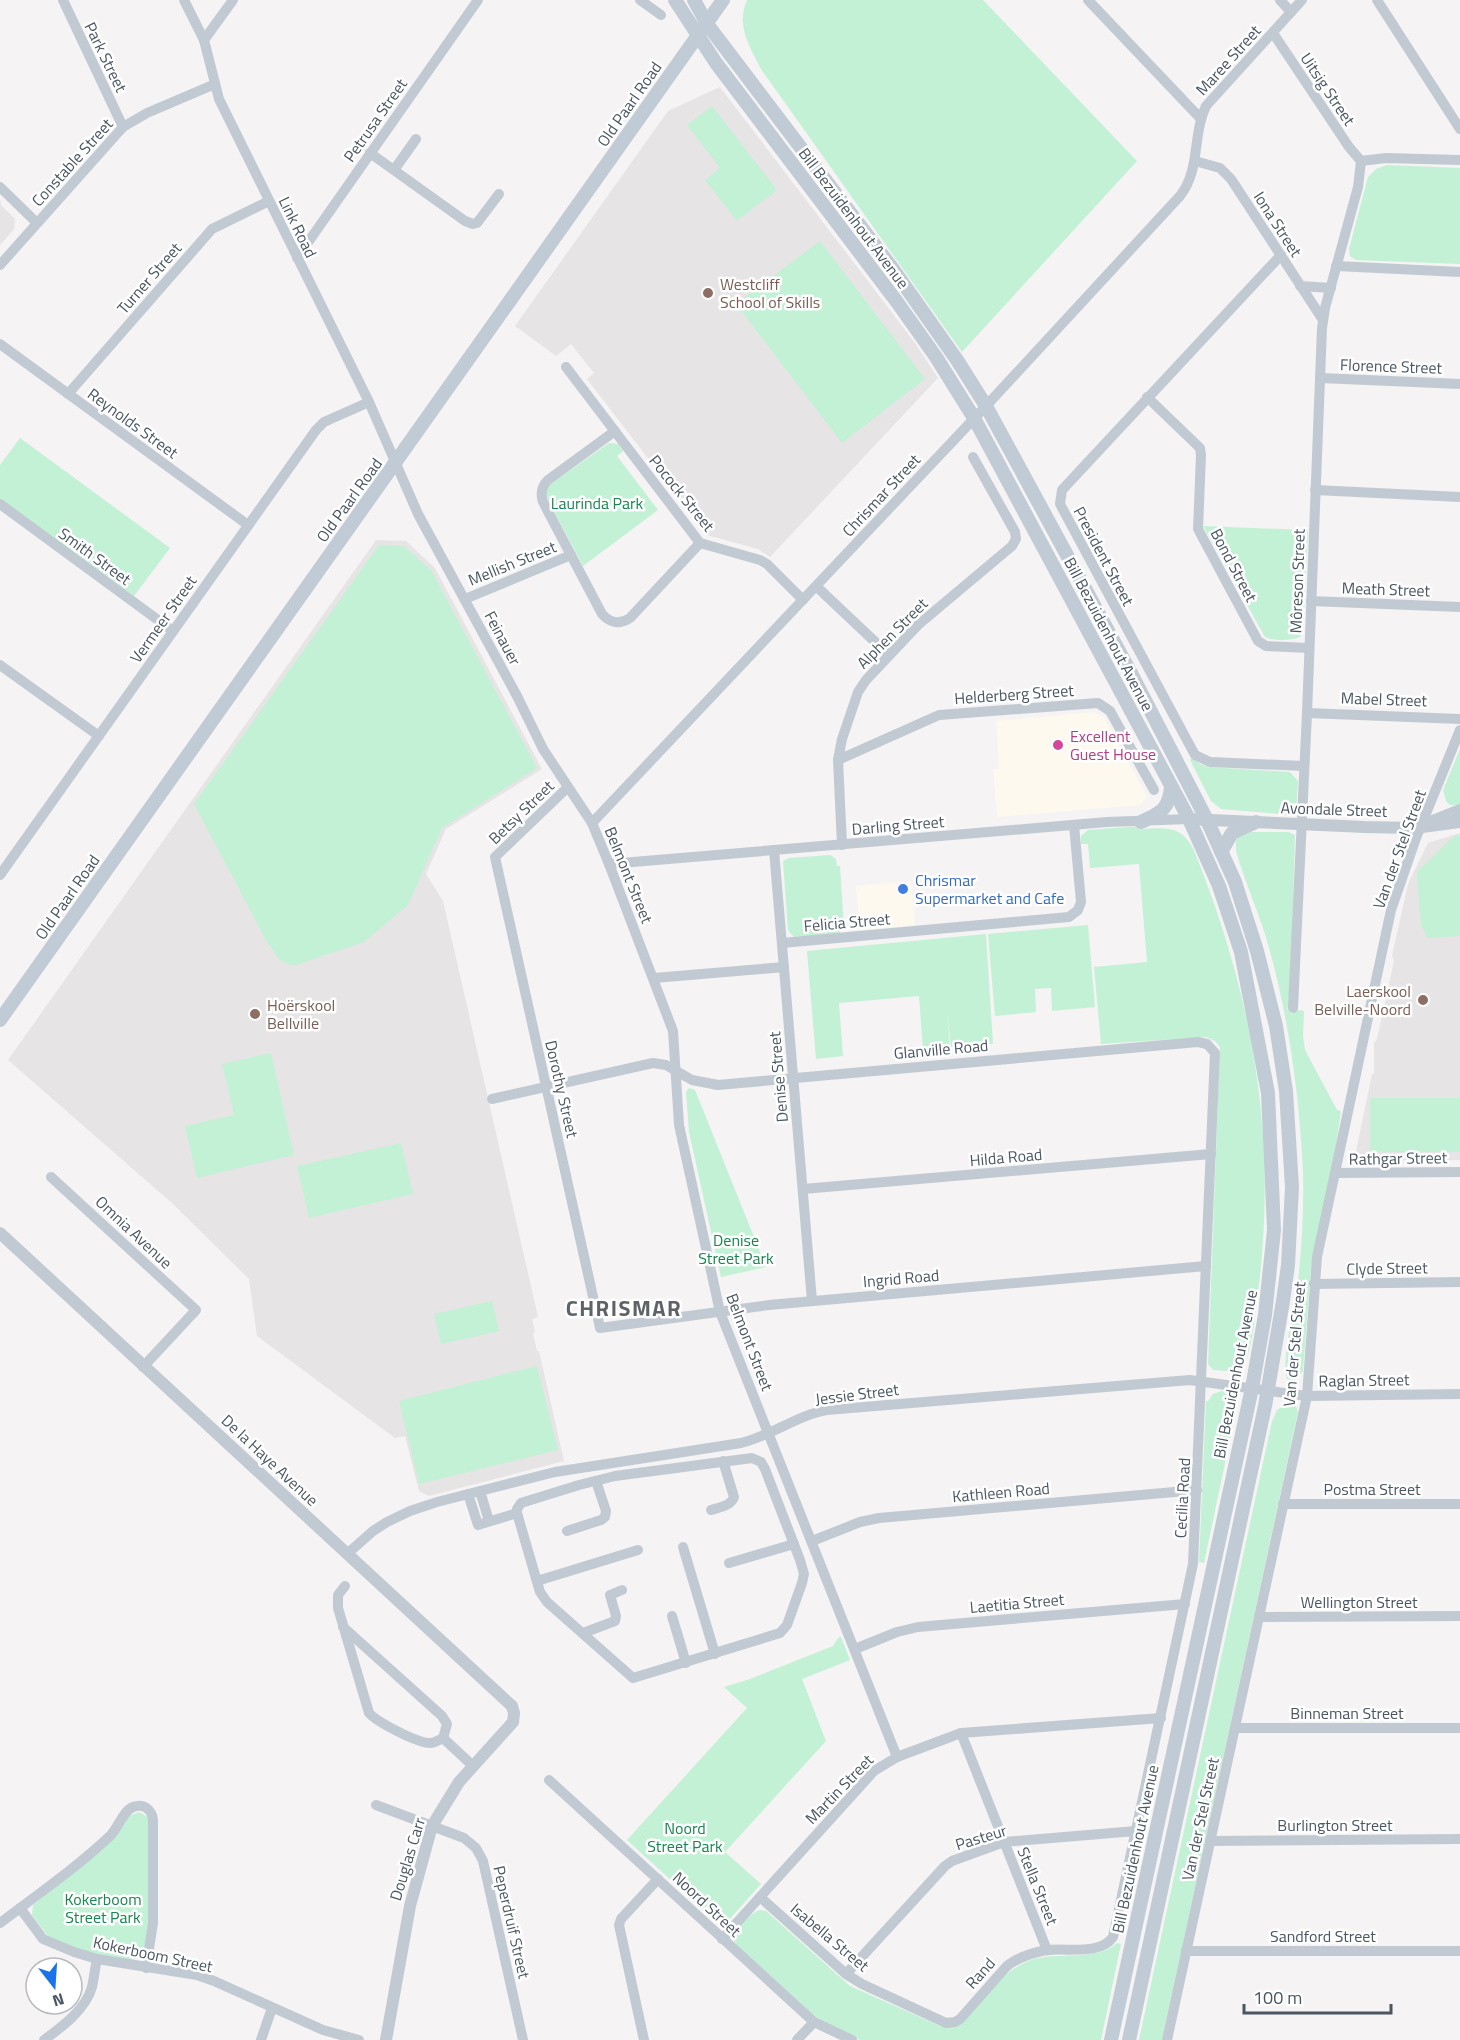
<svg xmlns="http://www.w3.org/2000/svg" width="1460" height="2040" font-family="'Titillium Web',sans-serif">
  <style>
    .commercial { fill: #fdf9ef }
    .education { fill: #e6e4e5 }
    .green { fill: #c3f1d5 }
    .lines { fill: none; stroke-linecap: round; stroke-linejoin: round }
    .minor { stroke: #c1cad2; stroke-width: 10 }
    .tertiary { stroke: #c1cad2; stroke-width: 12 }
    .secondary { stroke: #c1cbd6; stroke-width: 14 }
    .education-dot { fill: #8d6e63; stroke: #fff; stroke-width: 2 }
    .hotel-dot { fill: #d1479c; stroke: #fff; stroke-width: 2 }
    .shop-dot { fill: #3f7fe0; stroke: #fff; stroke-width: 2 }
    .labels { text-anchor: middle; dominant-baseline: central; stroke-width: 5; stroke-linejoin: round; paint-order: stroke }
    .street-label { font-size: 16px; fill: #4a5661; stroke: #fff }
    .education-label { font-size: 16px; fill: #785e54; stroke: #fff; text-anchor: start }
    .park-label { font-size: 16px; fill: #17864f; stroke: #fff }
    .hotel-label { font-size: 16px; fill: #b23c85; stroke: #fff; text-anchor: start }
    .shop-label { font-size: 16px; fill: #366cbe; stroke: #fff; text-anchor: start }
    .district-label { font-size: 22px; font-weight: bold; letter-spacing: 1.5px; fill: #5f6368; stroke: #fff }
  </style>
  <rect width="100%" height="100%" fill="#f5f3f3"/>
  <!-- commercial -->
  <g class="commercial">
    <polygon points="1094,712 1104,717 1147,796 1141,805 997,817 993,769 999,769 996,721"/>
    <polygon points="911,881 915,925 860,930 856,886"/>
  </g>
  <!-- education -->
  <g class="education">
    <polygon points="720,87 915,343 938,378 770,557 758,549 707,535 587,379 594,373 571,344 556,356 515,326 668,111"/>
    <polygon points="0,199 1,205 15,219 14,229 0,245"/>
    <polygon points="376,540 406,541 435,568 542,769 446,829 426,874 443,901 538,1317 532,1319 535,1332 533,1333 537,1351 539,1351 564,1461 429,1496 419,1491 405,1436 395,1438 257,1336 249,1279 173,1204 8,1060"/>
    <polygon points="1460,833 1460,1160 1354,1161 1372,1074 1374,1074 1374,1043 1377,1039 1394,961 1392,956 1408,884 1428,843"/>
  </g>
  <!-- green -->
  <g class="green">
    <path d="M747 0H983L1137 161 962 352 761 69C749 46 736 25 747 0Z"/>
    <polygon points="712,106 777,190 737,221 705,180 720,168 687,125"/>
    <polygon points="1387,165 1460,168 1460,264 1356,260 1350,256 1349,249 1368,177 1376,169"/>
    <polygon points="820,241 925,379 842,443 736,304"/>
    <polygon points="20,438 170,548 134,596 0,499 0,465"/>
    <polygon points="609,443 618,444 623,451 617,456 658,510 583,566 548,500 546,491 551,484"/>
    <path d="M1203 526 1308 530 1303 632 1300 637C1291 641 1274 641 1265 637Z"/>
    <polygon points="379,545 404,546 431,570 537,768 442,828 408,905 364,942 293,966 280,960 267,942 194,804"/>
    <polygon points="1460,749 1460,805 1450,805 1446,801 1443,790"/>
    <polygon points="1192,758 1200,764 1209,767 1290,772 1298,781 1296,812 1291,815 1221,809 1211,801 1190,760"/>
    <path d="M1140 826 1141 829C1165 828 1180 825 1193 848 1253 995 1279 1141 1257 1300 1255 1315 1252 1361 1239 1369 1232 1373 1221 1370 1213 1370L1208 1364 1220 1047 1215 1041 1206 1037 1101 1044 1094 967 1147 962 1139 864 1090 868 1088 844H1081V836L1088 830Z"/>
    <path d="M1251 832H1288L1295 835 1290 1002 1287 1009 1292 1014 1298 1010 1304 1011 1303 1036 1305 1050 1337 1110 1341 1111 1336 1145 1311 1266 1303 1371 1294 1381 1287 1379C1281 1362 1294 1310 1297 1289 1302 1250 1304 1210 1303 1171 1299 1091 1288 1013 1266 937 1257 908 1244 880 1236 851V841L1238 837Z"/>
    <polygon points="1454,836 1460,836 1460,936 1428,938 1421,925 1417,872"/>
    <polygon points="830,855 836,859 837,866 840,866 844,928 838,934 794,937 788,930 783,861 789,858"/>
    <polygon points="1088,925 1095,1007 1052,1011 1051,988 1035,989 1036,1012 995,1016 988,934"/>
    <polygon points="986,934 993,1044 951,1047 947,1011 950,1047 923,1050 919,996 839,1003 843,1056 816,1059 807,951"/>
    <polygon points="271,1053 294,1155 197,1178 185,1126 234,1115 222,1064"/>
    <polygon points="689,1088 695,1090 766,1267 721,1277 689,1132 686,1092"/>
    <rect x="1370" y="1098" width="90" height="54"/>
    <polygon points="401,1143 413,1194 309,1218 297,1166"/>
    <polygon points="492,1301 499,1331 441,1344 434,1314"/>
    <polygon points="537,1366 558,1450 419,1484 399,1401"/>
    <polygon points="1222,1391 1230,1394 1236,1411 1204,1563 1199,1562 1206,1401 1208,1401 1213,1394"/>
    <polygon points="1290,1403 1296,1406 1298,1412 1162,2040 1139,2040 1272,1421 1277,1410"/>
    <polygon points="841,1637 850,1660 802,1679 826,1741 725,1852 761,1884 727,1922 717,1922 627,1840 747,1708 724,1687 750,1679 833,1646 838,1638"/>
    <polygon points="139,1812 148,1817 150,1914 144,1950 139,1958 130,1961 82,1951 48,1936 32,1915 33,1905 102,1850 129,1816"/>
    <path d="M760 1910 766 1911 850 1986 940 2026 949 2027C971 2006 1003 1970 1031 1960 1056 1951 1097 1962 1117 1943L1121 1944 1101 2040H860L827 2025 814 2015 736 1944C734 1940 732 1939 734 1934 738 1926 752 1912 760 1910Z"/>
  </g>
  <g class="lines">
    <!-- minor -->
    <g class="minor">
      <polyline points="63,0 123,127"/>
      <polyline points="184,0 204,40 219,99 369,402 418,514 517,696 543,749 592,823 609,864 673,1031 679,1125 720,1312 897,1757"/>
      <polyline points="640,0 661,15"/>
      <polyline points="1088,0 1201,119"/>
      <polyline points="1280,0 1291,12"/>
      <polyline points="1377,0 1460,129"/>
      <polyline points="1273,33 1349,147 1361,161"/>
      <polyline points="204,40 233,0"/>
      <polyline points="370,153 465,221 473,224 477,223 499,194"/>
      <polyline points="1195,161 1220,168 1231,179 1323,320"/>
      <polyline points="1361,161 1386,158 1460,160"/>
      <polyline points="394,170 416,139"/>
      <polyline points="0,187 37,223"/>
      <polyline points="1281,255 1062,490 1060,504 1195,755 1210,762 1304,766"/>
      <polyline points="297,258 478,0"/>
      <polyline points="0,265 123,127 147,113 215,84"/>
      <polyline points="1336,266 1460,272"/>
      <polyline points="1300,286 1331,288"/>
      <polyline points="0,344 248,525"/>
      <polyline points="566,367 700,543 760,560 767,564 803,600"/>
      <polyline points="1320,378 1460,384"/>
      <polyline points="68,394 212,229 269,201"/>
      <polyline points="1147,397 1200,448 1201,455 1198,529 1258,641 1266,646 1309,648"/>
      <path d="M615 431 548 480C542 486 540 493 543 502L602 614C610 623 620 625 630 618L700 543"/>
      <polyline points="1315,490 1460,497"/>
      <polyline points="0,504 173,631"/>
      <polyline points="817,587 889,655"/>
      <polyline points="465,599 571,555"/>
      <polyline points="1311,601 1460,607"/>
      <polyline points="0,665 99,736"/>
      <polyline points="1307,713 1460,719"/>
      <polyline points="838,760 939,715 1098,703 1110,711 1154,790"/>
      <polyline points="567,788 495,857 600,1328 769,1305 1206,1266"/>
      <path d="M592 823 986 406 1180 196C1201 169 1192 135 1206 106L1302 0"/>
      <polyline points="842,845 838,760 842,739 858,692 866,680 918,625 1012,546 1016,539 1015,532 973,457"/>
      <polyline points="774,850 812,1301"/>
      <polyline points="609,864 1107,822 1189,819"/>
      <polyline points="0,875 316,430 324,422 369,402"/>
      <polyline points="782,943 1069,917 1078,910 1081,902 1074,825"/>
      <polyline points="654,978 784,967"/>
      <polyline points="1293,1008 1307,713 1322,328 1325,308 1358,187 1361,161"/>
      <path d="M492 1099 653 1063 666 1065 692 1080 718 1085 1198 1042 1207 1044 1215 1053 1193 1564 1113 1937C1101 1955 1069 1948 1050 1950 1036 1951 1016 1958 1006 1967L960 2019 955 2022 946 2023 862 1984 846 1974 760 1897"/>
      <polyline points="1336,1173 1460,1172"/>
      <polyline points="51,1177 196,1310 143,1367"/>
      <polyline points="803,1189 1211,1154"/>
      <polyline points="1314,1284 1460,1282"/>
      <polygon points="752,1458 761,1462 765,1469 800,1560 804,1574 802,1583 787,1625 780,1633 633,1678 547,1602 540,1592 517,1513 517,1509 521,1503 579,1485 615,1476"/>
      <polyline points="480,1491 489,1521"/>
      <polyline points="468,1494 478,1525 517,1513"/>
      <polyline points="1283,1504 1460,1504"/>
      <path d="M711 1510C720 1507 731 1506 734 1497L723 1461"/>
      <polyline points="567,1531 601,1520 605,1517 606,1511 596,1481"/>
      <polyline points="812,1541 860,1522 879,1518 1197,1490"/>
      <polyline points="683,1547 715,1654"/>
      <path d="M347 1554 373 1531 387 1522 410 1511 437 1502 555 1472 741 1443C771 1436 797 1415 827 1410L1190 1380 1307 1396 1460 1394"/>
      <polyline points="729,1563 794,1544"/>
      <polyline points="537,1581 638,1550"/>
      <polyline points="672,1616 686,1663"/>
      <polyline points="1259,1617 1460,1616"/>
      <path d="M343 1627 442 1716 447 1724 443 1738C439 1740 435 1743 430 1743 417 1743 377 1722 369 1713L338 1608V1595L345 1586"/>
      <polyline points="583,1633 615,1621 616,1616 610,1595 622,1590"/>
      <polyline points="855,1649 897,1632 918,1627 1185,1604"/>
      <polyline points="1235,1728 1460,1728"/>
      <polyline points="961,1733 1047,1950"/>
      <polyline points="443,1738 473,1766"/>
      <polyline points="549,1780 814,2022 852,2040"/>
      <polyline points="376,1805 464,1838 476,1848 483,1861 523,2040"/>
      <polyline points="1210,1841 1460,1839"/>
      <polyline points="20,1908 43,1939 74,1952 97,1959 197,1975 214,1981 323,2030 359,2040"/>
      <path d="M0 1923C37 1895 76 1868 110 1836 118 1828 123 1811 133 1807 144 1803 152 1810 153 1820V1923L146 1968"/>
      <polyline points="722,1939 874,1771 897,1757 961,1733 1161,1718"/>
      <polyline points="1186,1951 1460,1951"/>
      <polyline points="846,1974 945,1866 952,1861 1004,1842 1136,1831"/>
      <path d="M44 2040C62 2027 86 2009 92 1987 94 1978 95 1968 97 1959"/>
      <polyline points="261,2040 272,2008"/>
      <polyline points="644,2040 619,1925 621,1919 658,1879"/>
      <polyline points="797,2040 814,2022"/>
      <polyline points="1167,2040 1307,1396 1317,1257 1391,910 1416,838 1460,730"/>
    </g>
    <!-- tertiary -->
    <g class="tertiary">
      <polyline points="1189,819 1365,827 1415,828 1460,822"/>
      <polyline points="1430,822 1460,810"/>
      <polyline points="0,1233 512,1706 514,1713 513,1722 459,1782 432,1826 410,1906 386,2040"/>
    </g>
    <!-- secondary -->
    <g class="secondary">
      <polyline points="675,0 716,63 897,302 936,357 974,418 1189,819 1219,886 1241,952 1268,1093 1274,1230 1265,1315 1252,1388 1111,2040"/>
      <polyline points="694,0 707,24 729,53 893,269 957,360 986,406 1131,673 1207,820 1235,882 1257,951 1276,1026 1286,1091 1292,1187 1288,1265 1283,1301 1265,1406 1129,2040"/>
      <path d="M1141 822C1160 813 1169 810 1171 787"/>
      <polyline points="1221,852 1232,833 1256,822"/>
      <polyline points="0,1020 723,0"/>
    </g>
  </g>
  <!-- markers -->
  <g class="education-dot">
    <circle cx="708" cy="293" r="6"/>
    <circle cx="1423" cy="1000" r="6"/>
    <circle cx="255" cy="1014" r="6"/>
  </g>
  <circle class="hotel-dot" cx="1058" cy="745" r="6"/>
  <circle class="shop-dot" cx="903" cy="889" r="6"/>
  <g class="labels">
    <!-- street labels -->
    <g class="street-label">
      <text transform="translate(106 57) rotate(64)">Park Street</text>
      <text transform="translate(1228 60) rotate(-48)">Maree Street</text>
      <text transform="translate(1328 89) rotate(56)">Uitsig Street</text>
      <text transform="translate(629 104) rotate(-55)">Old Paarl Road</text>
      <text transform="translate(375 120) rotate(-55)">Petrusa Street</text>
      <text transform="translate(72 162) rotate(-48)">Constable Street</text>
      <text transform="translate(854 218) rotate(53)">Bill Bezuidenhout Avenue</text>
      <text transform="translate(1278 224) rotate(57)">Iona Street</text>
      <text transform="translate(298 227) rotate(64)">Link Road</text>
      <text transform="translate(149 278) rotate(-49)">Turner Street</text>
      <text transform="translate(1391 366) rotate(2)">Florence Street</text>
      <text transform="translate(133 423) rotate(36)">Reynolds Street</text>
      <text transform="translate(682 493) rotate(51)">Pocock Street</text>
      <text transform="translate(881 495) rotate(-47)">Chrismar Street</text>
      <text transform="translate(349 500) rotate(-54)">Old Paarl Road</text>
      <text transform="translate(95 556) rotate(36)">Smith Street</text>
      <text transform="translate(1104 556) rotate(62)">President Street</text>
      <text transform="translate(512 563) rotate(-22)">Mellish Street</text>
      <text transform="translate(1234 565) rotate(62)">Bond Street</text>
      <text transform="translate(1297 581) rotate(-88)">Môreson Street</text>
      <text transform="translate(1386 589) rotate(2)">Meath Street</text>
      <text transform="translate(163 619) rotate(-55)">Vermeer Street</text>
      <text transform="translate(892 633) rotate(-45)">Alphen Street</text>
      <text transform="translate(1109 634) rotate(62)">Bill Bezuidenhout Avenue</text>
      <text transform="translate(503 638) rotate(62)">Feinauer</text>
      <text transform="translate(1014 694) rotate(-4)">Helderberg Street</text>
      <text transform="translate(1384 699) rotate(2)">Mabel Street</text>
      <text transform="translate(1334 809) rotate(2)">Avondale Street</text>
      <text transform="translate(521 812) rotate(-44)">Betsy Street</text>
      <text transform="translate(898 825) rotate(-5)">Darling Street</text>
      <text transform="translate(1399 849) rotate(-70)">Van der Stel Street</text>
      <text transform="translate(629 875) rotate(68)">Belmont Street</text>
      <text transform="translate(67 897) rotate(-55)">Old Paarl Road</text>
      <text transform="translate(847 922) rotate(-5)">Felicia Street</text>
      <text transform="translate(941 1049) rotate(-5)">Glanville Road</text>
      <text transform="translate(778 1077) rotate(-95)">Denise Street</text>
      <text transform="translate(562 1089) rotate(77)">Dorothy Street</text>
      <text transform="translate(1006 1157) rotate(-5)">Hilda Road</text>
      <text transform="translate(1398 1158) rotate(-1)">Rathgar Street</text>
      <text transform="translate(134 1232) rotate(43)">Omnia Avenue</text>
      <text transform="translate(1387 1268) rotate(-1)">Clyde Street</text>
      <text transform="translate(901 1278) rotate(-5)">Ingrid Road</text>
      <text transform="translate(750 1342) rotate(69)">Belmont Street</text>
      <text transform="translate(1294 1344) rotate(-85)">Van der Stel Street</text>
      <text transform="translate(1235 1374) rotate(-79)">Bill Bezuidenhout Avenue</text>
      <text transform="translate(1364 1380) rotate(-1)">Raglan Street</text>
      <text transform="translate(857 1394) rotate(-7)">Jessie Street</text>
      <text transform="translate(270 1460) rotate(43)">De la Haye Avenue</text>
      <text x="1372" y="1489">Postma Street</text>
      <text transform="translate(1001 1492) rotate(-5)">Kathleen Road</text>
      <text transform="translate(1182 1498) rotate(-87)">Cecilia Road</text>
      <text x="1359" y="1602">Wellington Street</text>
      <text transform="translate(1017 1603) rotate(-5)">Laetitia Street</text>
      <text x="1347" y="1713">Binneman Street</text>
      <text transform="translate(839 1789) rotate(-46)">Martin Street</text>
      <text transform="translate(1200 1819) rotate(-78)">Van der Stel Street</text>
      <text x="1335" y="1825">Burlington Street</text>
      <text transform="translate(981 1837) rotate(-17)">Pasteur</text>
      <text transform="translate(1135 1849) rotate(-78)">Bill Bezuidenhout Avenue</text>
      <text transform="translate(407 1859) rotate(-73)">Douglas Carr</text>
      <text transform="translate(1038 1886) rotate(68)">Stella Street</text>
      <text transform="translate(707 1904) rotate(43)">Noord Street</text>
      <text transform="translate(512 1922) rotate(77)">Peperdruif Street</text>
      <text x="1323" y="1936">Sandford Street</text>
      <text transform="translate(830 1937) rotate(40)">Isabella Street</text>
      <text transform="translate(153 1954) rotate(12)">Kokerboom Street</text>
      <text transform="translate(980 1973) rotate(-48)">Rand</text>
    </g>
    <!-- education labels -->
    <g class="education-label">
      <text x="720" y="284">Westcliff<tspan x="720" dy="18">School of Skills</tspan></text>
      <text x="1411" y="991" text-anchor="end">Laerskool<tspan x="1411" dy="18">Belville-Noord</tspan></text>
      <text x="267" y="1005">Hoërskool<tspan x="267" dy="18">Bellville</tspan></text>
    </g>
    <!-- park labels -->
    <g class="park-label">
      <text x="597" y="503">Laurinda Park</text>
      <text x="736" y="1240">Denise<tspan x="736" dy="18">Street Park</tspan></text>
      <text x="685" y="1828">Noord<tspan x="685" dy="18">Street Park</tspan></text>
      <text x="103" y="1899">Kokerboom<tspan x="103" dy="18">Street Park</tspan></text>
    </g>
    <!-- hotel labels -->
    <g class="hotel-label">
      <text x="1070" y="736">Excellent<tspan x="1070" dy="18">Guest House</tspan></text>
    </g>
    <!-- shop labels -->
    <g class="shop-label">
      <text x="915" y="880">Chrismar<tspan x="915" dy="18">Supermarket and Cafe</tspan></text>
    </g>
    <!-- district labels -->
    <g class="district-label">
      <text x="624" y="1308">CHRISMAR</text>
    </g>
  </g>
  <!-- north arrow -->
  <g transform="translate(54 1986) rotate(163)"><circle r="28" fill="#ffffff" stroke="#b7bbc0" stroke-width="1.5"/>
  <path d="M0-4.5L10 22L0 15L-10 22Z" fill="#1a73e8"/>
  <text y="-9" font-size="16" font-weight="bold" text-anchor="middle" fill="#4a5661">N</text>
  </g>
  <!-- scale -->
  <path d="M1244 2004v9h147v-9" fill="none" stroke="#4a5661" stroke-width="3"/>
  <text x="1253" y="2004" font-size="18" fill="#4a5661" stroke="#ffffff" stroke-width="4.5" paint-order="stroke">100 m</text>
</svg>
